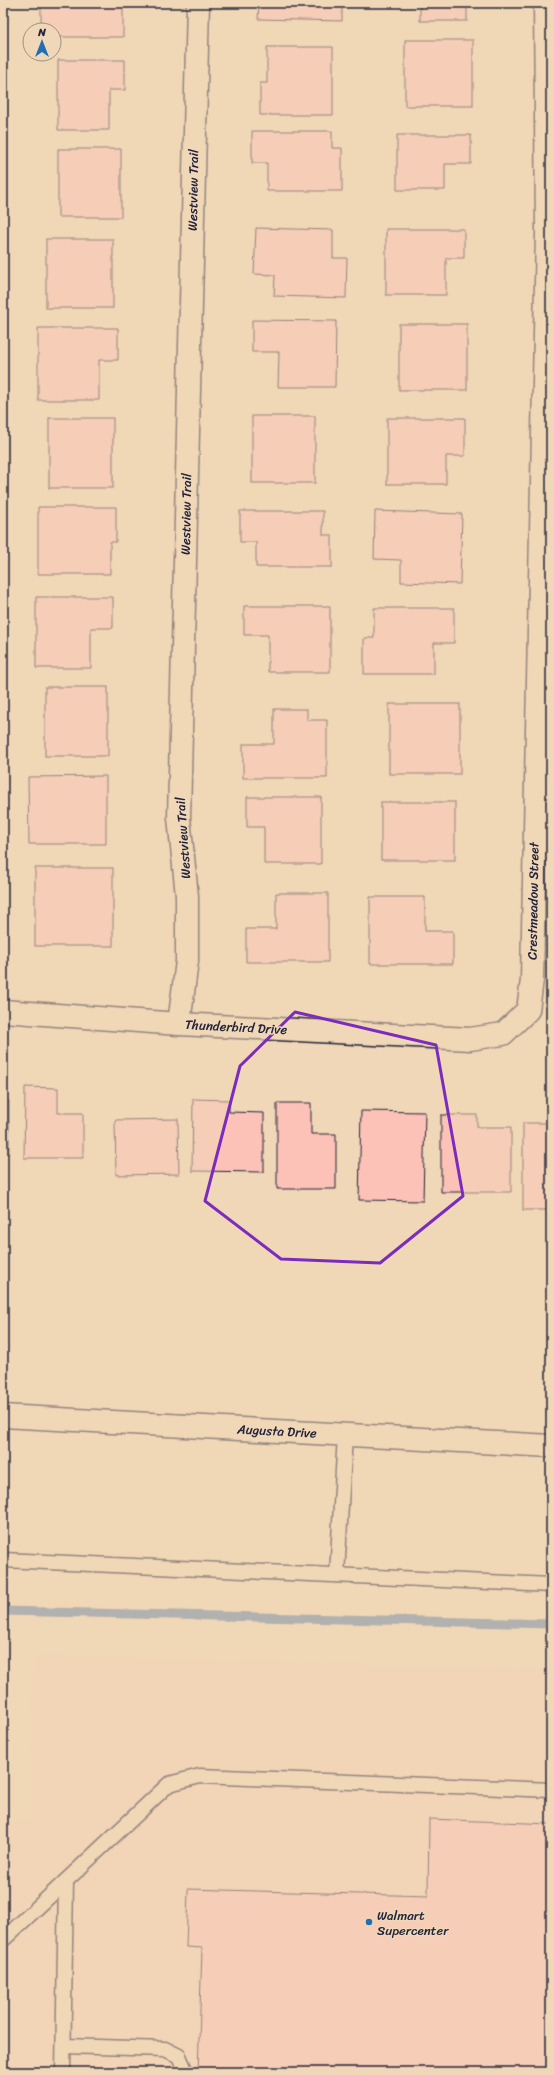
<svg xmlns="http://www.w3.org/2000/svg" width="554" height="2075" font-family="Sriracha,sans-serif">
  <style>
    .built { fill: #f4d0b7 }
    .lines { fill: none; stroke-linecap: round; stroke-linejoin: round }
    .stream { stroke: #6583a6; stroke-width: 9 }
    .building { fill: #fcc1b7; stroke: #22223b }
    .lane-casing { stroke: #22223b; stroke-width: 17 }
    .street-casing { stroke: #22223b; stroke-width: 25 }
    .lane { stroke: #f0d7b7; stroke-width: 14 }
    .street { stroke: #f0d7b7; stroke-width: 22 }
    .marked { fill: none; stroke: #7b2cbf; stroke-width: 3; stroke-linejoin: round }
    .poi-dot { fill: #1f6fb2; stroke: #f0d7b7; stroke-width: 1.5 }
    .labels { text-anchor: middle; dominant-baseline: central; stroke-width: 3; stroke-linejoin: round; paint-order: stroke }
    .street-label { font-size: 13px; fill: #22223b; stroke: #f0d7b7 }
    .poi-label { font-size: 13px; fill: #22223b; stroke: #f0d7b7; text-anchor: start }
  </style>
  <rect width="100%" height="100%" fill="#f0d7b7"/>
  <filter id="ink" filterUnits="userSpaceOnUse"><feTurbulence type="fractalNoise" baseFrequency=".025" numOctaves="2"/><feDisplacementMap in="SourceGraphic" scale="8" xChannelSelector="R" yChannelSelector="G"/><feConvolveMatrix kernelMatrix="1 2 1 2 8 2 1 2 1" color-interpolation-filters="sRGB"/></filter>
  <g filter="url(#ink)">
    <!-- built -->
    <polygon class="built" points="35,1657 551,1671 551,2072 3,2072 3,1822 33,1823"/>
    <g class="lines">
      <!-- stream -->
      <polyline class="stream" points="3,1611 551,1624"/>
    </g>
    <!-- building -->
    <g class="building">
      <polygon points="41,3 123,3 123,37 54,37 54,30 41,30"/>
      <polygon points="259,3 342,3 342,21 258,19"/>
      <rect x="420" y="3" width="47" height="18"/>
      <rect x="405" y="40" width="68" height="66"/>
      <polygon points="267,47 333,47 333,115 260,115 260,83 267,83"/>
      <polygon points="58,60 125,60 125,90 109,90 109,130 58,130"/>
      <polygon points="252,131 332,131 332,148 342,148 342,191 267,191 267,163 252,163"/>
      <polygon points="397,135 471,135 471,164 445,164 445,190 397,190"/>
      <rect x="58" y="149" width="63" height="68"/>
      <polygon points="256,228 333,230 333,258 347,258 346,298 274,296 275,275 254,274"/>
      <polygon points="386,229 464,229 464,258 446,258 446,295 386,295"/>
      <rect x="46" y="239" width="67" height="69"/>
      <polygon points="252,320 336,321 335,387 278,387 279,352 252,352"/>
      <rect x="399" y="324" width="68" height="66"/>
      <polygon points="38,328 118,328 118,360 99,360 99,400 38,400"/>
      <rect x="252" y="416" width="63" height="67"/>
      <rect x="49" y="418" width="64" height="70"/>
      <polygon points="387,418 465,418 465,456 446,456 446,484 387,484"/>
      <polygon points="38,507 116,507 116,542 110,542 110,574 38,574"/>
      <polygon points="240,511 323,511 323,535 332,535 332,567 256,567 256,542 240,542"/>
      <polygon points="375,511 462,514 460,584 401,582 401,560 374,559"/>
      <polygon points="36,597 113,597 113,628 91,628 91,668 36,668"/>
      <polygon points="244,606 330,606 330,672 268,672 268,635 244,635"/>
      <polygon points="374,608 454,608 454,643 434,643 434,674 364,674 364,638 374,638"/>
      <rect x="45" y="687" width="63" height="69"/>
      <rect x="389" y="704" width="71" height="70"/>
      <polygon points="274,709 307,709 307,720 327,720 327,778 243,778 243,744 274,744"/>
      <polygon points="106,776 106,844 29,844 28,777"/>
      <polygon points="247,797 321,797 321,864 264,864 264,827 247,827"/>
      <rect x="381" y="802" width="74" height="58"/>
      <rect x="35" y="868" width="78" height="78"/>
      <polygon points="276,893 328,893 328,962 246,962 246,929 276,929"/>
      <polygon points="370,897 425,897 425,931 453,931 453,964 370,964"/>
      <polygon points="25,1087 58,1088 58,1113 83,1113 83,1158 24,1158"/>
      <polygon points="193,1099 229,1100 229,1112 264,1113 264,1172 192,1171"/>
      <rect x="3" y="1101" width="6" height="52"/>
      <polygon points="277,1103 311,1103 311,1134 336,1134 336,1189 277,1189"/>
      <polygon points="361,1111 425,1112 423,1201 359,1200"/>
      <polygon points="441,1115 477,1115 477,1127 511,1127 511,1192 441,1192"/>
      <polygon points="178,1119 179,1174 116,1175 115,1120"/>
      <rect x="523" y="1123" width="28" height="87"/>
      <polygon points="429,1819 551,1824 551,2072 198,2072 202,1948 186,1947 188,1889 428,1896"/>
    </g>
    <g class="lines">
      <!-- lane casing -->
      <g class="lane-casing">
        <g id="lane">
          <polyline points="3,1560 551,1585"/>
          <polyline points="337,1575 345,1435"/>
          <polyline points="3,1938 5,1938 169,1784 200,1776 551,1790"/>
          <polyline points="64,2046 165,2049 179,2056 186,2072"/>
          <polyline points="63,2072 66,1881"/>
        </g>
      </g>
      <!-- street casing -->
      <g class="street-casing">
        <g id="street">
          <polyline points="3,1011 179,1024 470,1039 503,1034 528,1010 532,980 547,232 545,3"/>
          <polyline points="179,1024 187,961 187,896 179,818 198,3"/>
          <polyline points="3,1416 551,1446"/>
        </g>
      </g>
      <!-- lane -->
      <use href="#lane" class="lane"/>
      <!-- street -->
      <use href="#street" class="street"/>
    </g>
  </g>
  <!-- marked area -->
  <path d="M0 0H554V2075H0ZM295 1012 436 1045 463 1196 380 1263 281 1259 205 1201 240 1066Z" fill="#f0d7b7" fill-opacity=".55" fill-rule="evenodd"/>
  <path class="marked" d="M295 1012 436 1045 463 1196 380 1263 281 1259 205 1201 240 1066Z"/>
  <!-- markers -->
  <circle class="poi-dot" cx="369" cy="1922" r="4"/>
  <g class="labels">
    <!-- street labels -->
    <g class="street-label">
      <text transform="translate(193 190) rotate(-89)">Westview Trail</text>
      <text transform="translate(186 514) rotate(-89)">Westview Trail</text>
      <text transform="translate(183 838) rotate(-94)">Westview Trail</text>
      <text transform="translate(533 901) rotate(-89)">Crestmeadow Street</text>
      <text transform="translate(236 1027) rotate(3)">Thunderbird Drive</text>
      <text transform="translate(277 1431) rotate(3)">Augusta Drive</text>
    </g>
    <!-- poi labels -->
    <g class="poi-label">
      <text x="377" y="1915">Walmart<tspan x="377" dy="15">Supercenter</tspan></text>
    </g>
  </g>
  <!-- margin -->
  <rect width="554" height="2075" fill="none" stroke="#f0d7b7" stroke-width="16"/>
  <rect x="8" y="8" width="538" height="2059" fill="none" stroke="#22223b" stroke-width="1.5" filter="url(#ink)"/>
  <!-- north arrow -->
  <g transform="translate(42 42)"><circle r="19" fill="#f0d7b7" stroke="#9e8f85"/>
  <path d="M0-3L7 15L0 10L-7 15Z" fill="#1f6fb2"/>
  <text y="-6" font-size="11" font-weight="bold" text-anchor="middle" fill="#22223b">N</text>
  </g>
</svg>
